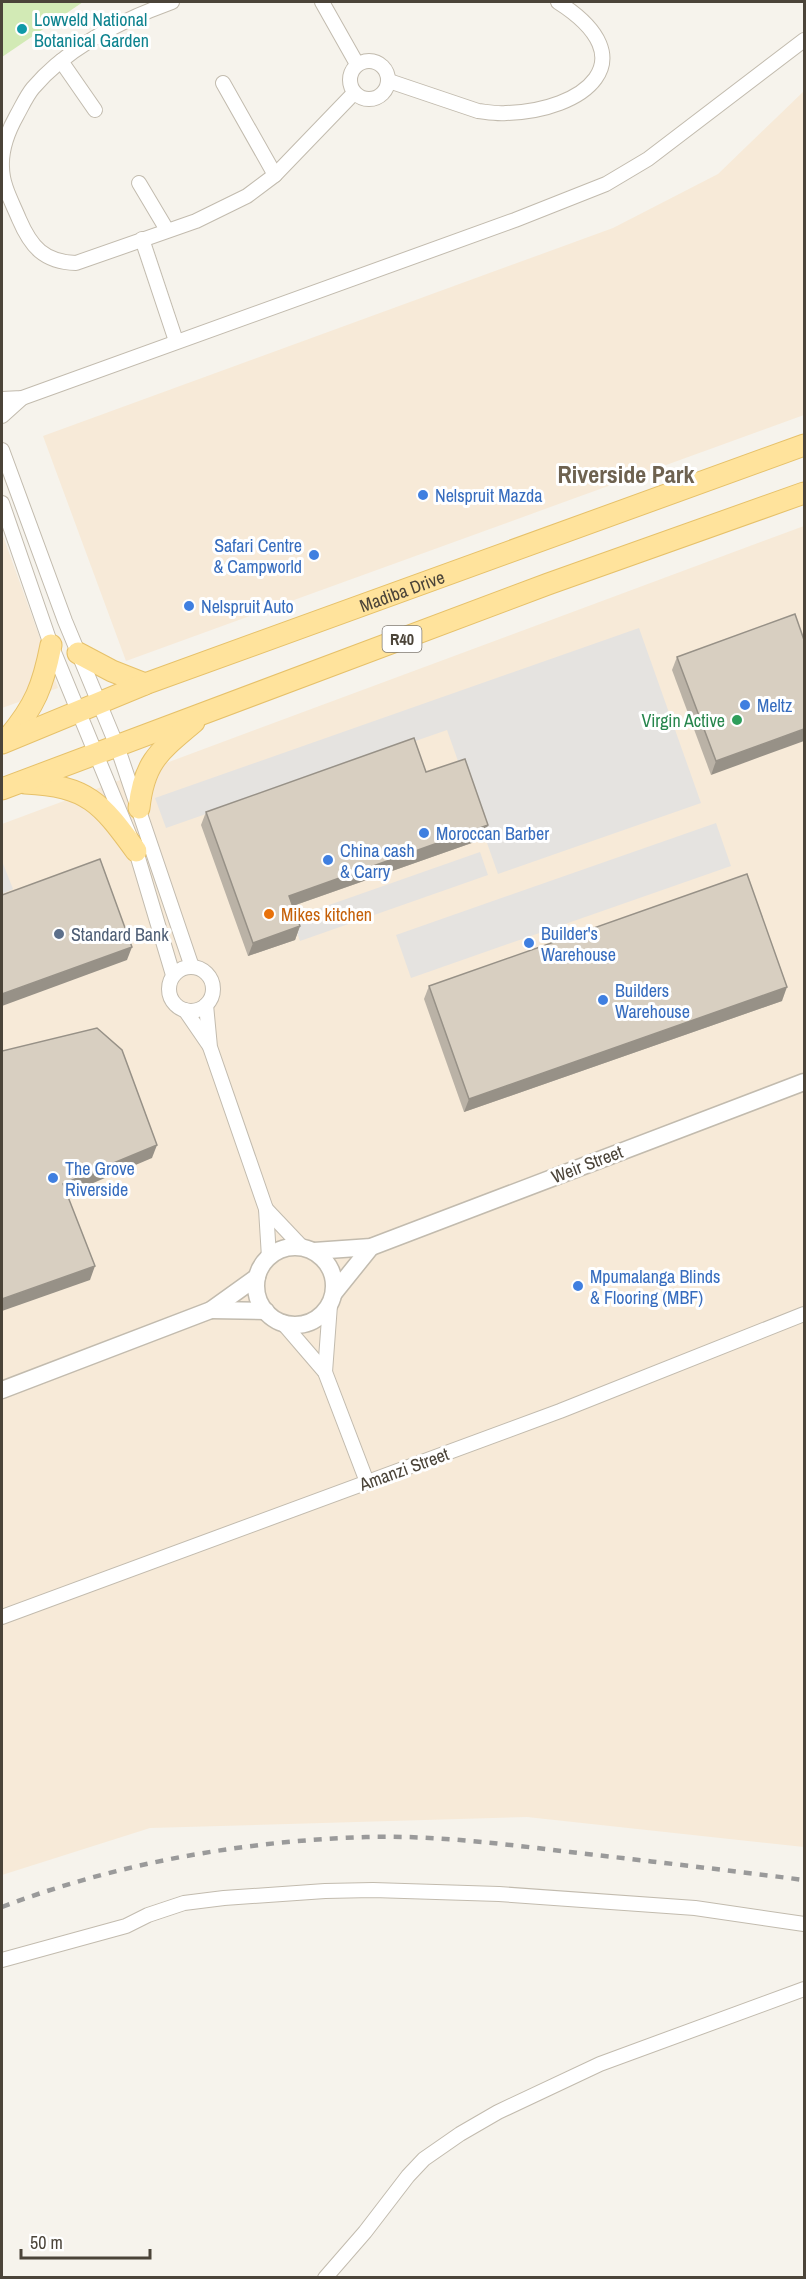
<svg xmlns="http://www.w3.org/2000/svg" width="806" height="2279" font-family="'Archivo Narrow',sans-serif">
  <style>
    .commercial { fill: #f7ead8 }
    .green { fill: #d2eab5 }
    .parking { fill: #e5e3e0 }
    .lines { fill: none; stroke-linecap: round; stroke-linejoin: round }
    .minor-casing { stroke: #c2bbae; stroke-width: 16 }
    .tertiary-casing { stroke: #c2bbae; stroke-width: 19 }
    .primary-casing { stroke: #e6c16a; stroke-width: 23 }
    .minor { stroke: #fff; stroke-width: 14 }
    .tertiary { stroke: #fff; stroke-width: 16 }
    .primary { stroke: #ffe39c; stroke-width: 21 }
    .rail { stroke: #9a9a9a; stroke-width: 4.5; stroke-dasharray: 8 8; stroke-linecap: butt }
    .wall { fill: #bab2a6 }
    .shaded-wall { fill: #979187 }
    .building { fill: #d8cfc1; stroke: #979187; stroke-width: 1.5 }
    .culture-dot { fill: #0f9aa8; stroke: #fff; stroke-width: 2 }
    .shop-dot { fill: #3f7fe0; stroke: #fff; stroke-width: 2 }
    .leisure-dot { fill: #2e9e5b; stroke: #fff; stroke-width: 2 }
    .food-dot { fill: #e8710a; stroke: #fff; stroke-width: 2 }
    .service-dot { fill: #5c6f8a; stroke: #fff; stroke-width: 2 }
    .labels { text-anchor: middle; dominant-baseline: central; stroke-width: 6; stroke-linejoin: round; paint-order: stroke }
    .shield { fill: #fff; stroke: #817c74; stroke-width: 1.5 }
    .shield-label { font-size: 16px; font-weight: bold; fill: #4b4439 }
    .culture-label { font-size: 18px; fill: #0d838f; stroke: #fff; text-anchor: start }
    .shop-label { font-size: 18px; fill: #366cbe; stroke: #fff; text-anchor: start }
    .street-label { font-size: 18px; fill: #4b4439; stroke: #fff }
    .leisure-label { font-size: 18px; fill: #27864d; stroke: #fff; text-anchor: end }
    .food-label { font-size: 18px; fill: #c56008; stroke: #fff; text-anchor: start }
    .service-label { font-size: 18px; fill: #4e5e75; stroke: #fff; text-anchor: start }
    .district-label { font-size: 24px; font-weight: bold; fill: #6e6250; stroke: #fff }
  </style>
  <rect width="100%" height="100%" fill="#f6f3ec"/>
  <!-- commercial -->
  <g class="commercial">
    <polygon points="804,91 804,415 126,661 43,436 613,228 718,174"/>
    <polygon points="804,526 804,1847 527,1817 150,1828 2,1875 2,824"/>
    <polygon points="2,533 58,688 2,708"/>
  </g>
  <!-- green -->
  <polygon class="green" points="2,2 83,2 2,57"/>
  <!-- parking -->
  <g class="parking">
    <polygon points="639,628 701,803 498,874 447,730 166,828 155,798"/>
    <polygon points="716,823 731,866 411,978 396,935"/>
    <polygon points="480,852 488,875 300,941 292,918"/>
    <polygon points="2,861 13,889 2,894"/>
  </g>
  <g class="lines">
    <!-- minor casing -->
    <g class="minor-casing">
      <g id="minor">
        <path d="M172 2C122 20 68 47 33 88 27 95 22 106 17 115 8 131 1 148 2 167 2 185 12 202 19 219 31 247 44 262 76 263L196 221 247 196 275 175 354 93"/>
        <polyline points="322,2 357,64"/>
        <circle cx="369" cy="80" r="19"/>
        <polyline points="61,61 95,110"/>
        <path d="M389 81 478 111C487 112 497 114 506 113 584 111 649 60 558 2"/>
        <polyline points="223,83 275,175"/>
        <polyline points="139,183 167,230"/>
        <polyline points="142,239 176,341"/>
        <polyline points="2,399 22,398 515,220 606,184 648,159 804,40"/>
        <polyline points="2,416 22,398"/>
        <polyline points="2,450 65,621 117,746 192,967"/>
        <polyline points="2,503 51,645 136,851 173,975"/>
        <circle cx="191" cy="989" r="22"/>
        <polyline points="206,1005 210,1047 266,1209 269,1257"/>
        <polyline points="185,1010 209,1045"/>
        <polyline points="266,1209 302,1247"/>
        <polyline points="282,1322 325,1372 367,1482"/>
        <polyline points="325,1372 330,1305"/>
        <polyline points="2,1617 560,1411 804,1314"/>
        <polyline points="2,1960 126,1926 148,1915 184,1903 224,1898 325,1891 373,1890 499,1894 695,1908 804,1924"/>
        <polyline points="325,2278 365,2232 408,2176 424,2159 460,2134 498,2112 600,2064 804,1989"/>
      </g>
    </g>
    <!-- tertiary casing -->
    <g class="tertiary-casing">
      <g id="tertiary">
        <circle cx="295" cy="1286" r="39"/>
        <polyline points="314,1251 371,1247 804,1082"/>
        <polyline points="334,1293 371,1247"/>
        <polyline points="211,1310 266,1311"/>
        <polyline points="2,1390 211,1310 257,1277"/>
      </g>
    </g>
    <!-- primary casing -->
    <g class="primary-casing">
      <g id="primary">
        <polyline points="78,653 112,671 145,684"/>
        <path d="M8 738C35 706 43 686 51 645"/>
        <path id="s1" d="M2 743 145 684 804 445"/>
        <path d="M25 783C88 786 101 803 136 851"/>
        <polyline points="2,789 548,584 804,493"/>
        <path d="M139 808C144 761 160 751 194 722"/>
      </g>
    </g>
    <!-- minor -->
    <use href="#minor" class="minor"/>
    <!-- tertiary -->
    <use href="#tertiary" class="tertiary"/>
    <!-- primary -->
    <use href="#primary" class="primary"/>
    <!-- rail -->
    <path class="rail" d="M2 1907C117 1863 243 1841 366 1837 434 1835 503 1844 570 1852 648 1861 726 1870 804 1880"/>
  </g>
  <!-- wall -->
  <g class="wall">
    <polygon points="795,614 711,775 672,670 677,657"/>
    <polygon points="426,772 483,839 293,906 300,926 295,940 248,956 201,825 206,812"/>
    <polygon points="429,986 782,1001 464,1112 424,999"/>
  </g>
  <!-- shaded-wall -->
  <g class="shaded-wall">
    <polygon points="804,729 804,741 711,775 716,761"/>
    <polygon points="488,825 483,839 284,909 289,896"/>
    <polygon points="300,926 295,940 248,956 253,943"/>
    <polygon points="132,947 127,960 2,1006 2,994"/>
    <polygon points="787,987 782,1001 464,1112 469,1099"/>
    <polygon points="157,1145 152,1158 58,1198 63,1184"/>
    <polygon points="95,1266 90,1280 2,1311 2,1299"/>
  </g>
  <!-- building -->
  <g class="building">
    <polygon points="795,614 804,640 804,729 716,761 677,657"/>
    <polygon points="414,738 426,772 465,759 488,825 289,896 300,926 253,943 206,812"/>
    <polygon points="100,859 132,947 2,994 2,895"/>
    <polygon points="747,874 787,987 469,1099 429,986"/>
    <polygon points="97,1028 122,1050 157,1145 63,1184 95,1266 2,1299 2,1051"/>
  </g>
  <!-- markers -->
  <circle class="culture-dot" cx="22" cy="29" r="6"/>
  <g class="shop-dot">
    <circle cx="423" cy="495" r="6"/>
    <circle cx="314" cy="555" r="6"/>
    <circle cx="189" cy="606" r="6"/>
    <circle cx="745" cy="705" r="6"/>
    <circle cx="424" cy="833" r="6"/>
    <circle cx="328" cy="860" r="6"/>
    <circle cx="529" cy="943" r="6"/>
    <circle cx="603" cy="1000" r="6"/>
    <circle cx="53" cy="1178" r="6"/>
    <circle cx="578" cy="1286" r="6"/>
  </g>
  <circle class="leisure-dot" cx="737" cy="720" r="6"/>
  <circle class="food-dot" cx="269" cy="914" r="6"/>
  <circle class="service-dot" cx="59" cy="934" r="6"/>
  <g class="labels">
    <!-- shield labels -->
    <rect class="shield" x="382.5" y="626" width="39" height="26" rx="4.5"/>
    <g class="shield-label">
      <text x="402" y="639">R40</text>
    </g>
    <!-- culture labels -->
    <g class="culture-label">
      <text x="34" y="19">Lowveld National<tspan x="34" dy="21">Botanical Garden</tspan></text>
    </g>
    <!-- shop labels -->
    <g class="shop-label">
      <text x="435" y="495">Nelspruit Mazda</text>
      <text x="302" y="545" text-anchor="end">Safari Centre<tspan x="302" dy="21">&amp; Campworld</tspan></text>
      <text x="201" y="606">Nelspruit Auto</text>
      <text x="757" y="705">Meltz</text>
      <text x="436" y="833">Moroccan Barber</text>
      <text x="340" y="850">China cash<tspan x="340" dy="21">&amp; Carry</tspan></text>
      <text x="541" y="933">Builder's<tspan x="541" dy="21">Warehouse</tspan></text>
      <text x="615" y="990">Builders<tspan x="615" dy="21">Warehouse</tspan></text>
      <text x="65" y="1168">The Grove<tspan x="65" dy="21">Riverside</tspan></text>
      <text x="590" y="1276">Mpumalanga Blinds<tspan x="590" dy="21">&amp; Flooring (MBF)</tspan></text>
    </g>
    <!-- street labels -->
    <g class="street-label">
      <text stroke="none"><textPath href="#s1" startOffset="428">Madiba Drive</textPath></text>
      <text transform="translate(587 1164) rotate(-21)">Weir Street</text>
      <text transform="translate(404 1469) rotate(-20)">Amanzi Street</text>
    </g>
    <!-- leisure labels -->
    <g class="leisure-label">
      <text x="725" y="720">Virgin Active</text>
    </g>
    <!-- food labels -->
    <g class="food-label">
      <text x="281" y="914">Mikes kitchen</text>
    </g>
    <!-- service labels -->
    <g class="service-label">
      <text x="71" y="934">Standard Bank</text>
    </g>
    <!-- district labels -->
    <g class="district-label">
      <text x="626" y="474">Riverside Park</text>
    </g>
  </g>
  <!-- border -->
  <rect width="806" height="2279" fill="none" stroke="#4b4439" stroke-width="6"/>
  <!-- scale -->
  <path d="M21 2249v9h129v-9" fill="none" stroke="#4b4439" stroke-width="3"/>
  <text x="30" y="2249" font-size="18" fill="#4b4439" stroke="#ffffff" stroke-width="4.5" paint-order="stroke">50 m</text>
</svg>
